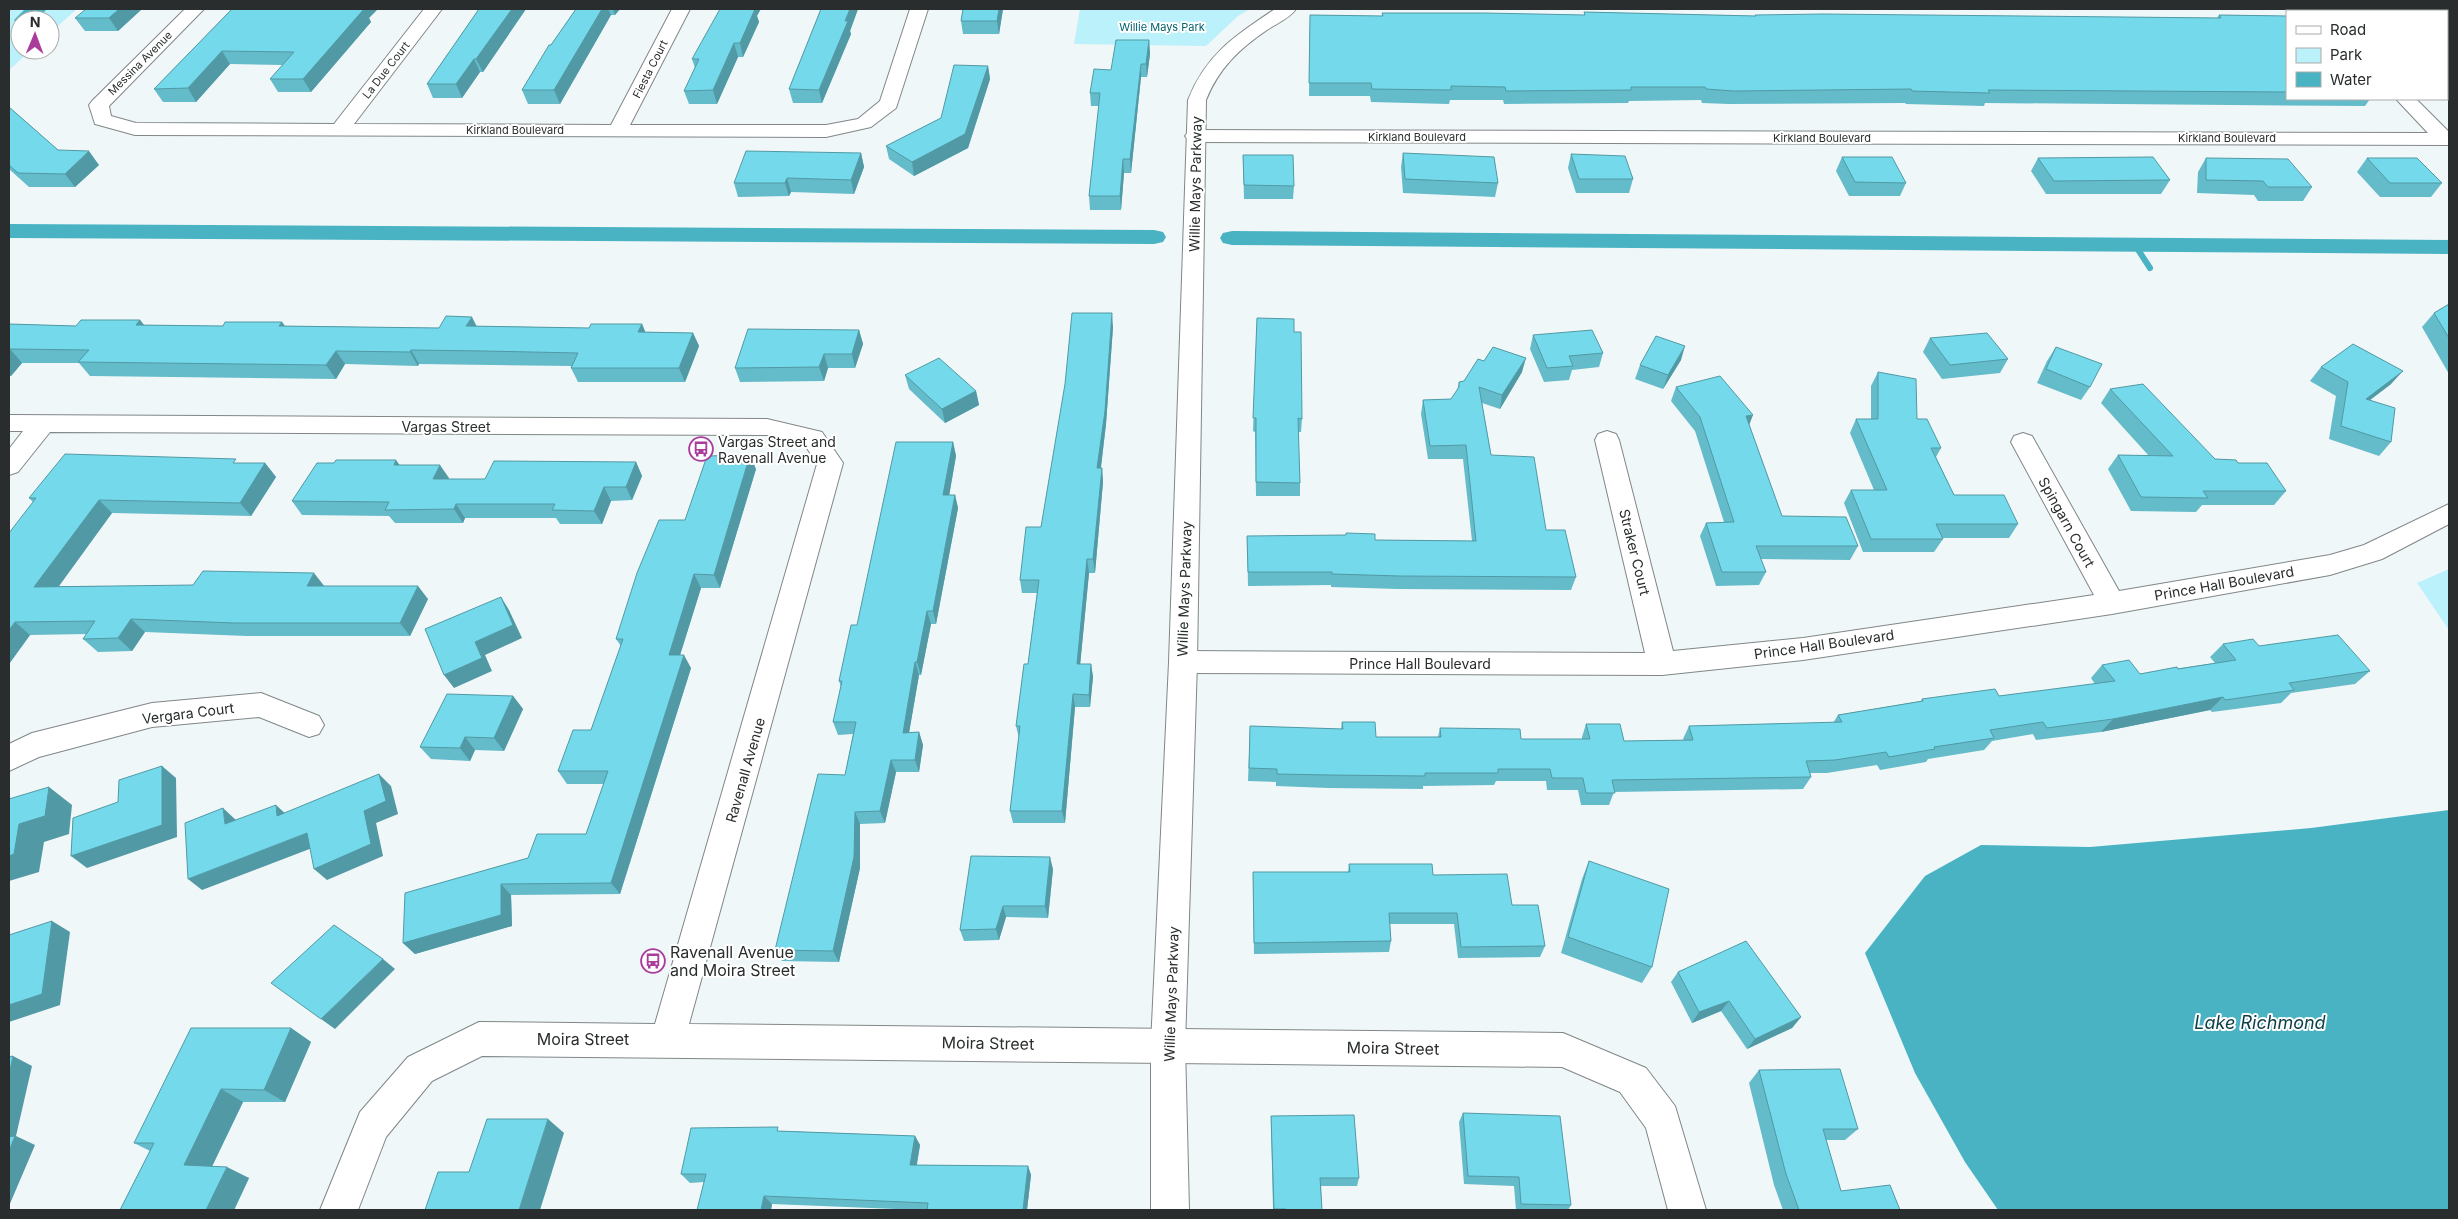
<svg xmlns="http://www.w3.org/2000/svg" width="2458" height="1219" font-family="Inter,sans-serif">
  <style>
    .green { fill: #baf1fa }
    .water { fill: #49b3c3 }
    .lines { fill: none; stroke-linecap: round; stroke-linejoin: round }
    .stream { stroke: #49b3c3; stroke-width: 6 }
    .canal { fill: #49b3c3; fill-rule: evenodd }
    .minor-casing { stroke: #818687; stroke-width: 2 }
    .tertiary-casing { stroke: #818687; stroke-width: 2 }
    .minor { fill: #fff; fill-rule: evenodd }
    .tertiary { fill: #fff; fill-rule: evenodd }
    .wall { fill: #64bbca }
    .shaded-wall { fill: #5199a4 }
    .building { fill: #74daeb; stroke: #5199a4 }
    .labels { text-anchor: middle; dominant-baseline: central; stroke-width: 4; stroke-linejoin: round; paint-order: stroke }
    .far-park-label { font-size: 11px; fill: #005f6a; stroke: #fff }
    .far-street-label { font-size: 11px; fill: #2a2d2d; stroke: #fff }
    .street-label { font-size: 14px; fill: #2a2d2d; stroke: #fff }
    .poi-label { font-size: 14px; fill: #2a2d2d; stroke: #fff; text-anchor: start }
    .near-poi-label { font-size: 16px; fill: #2a2d2d; stroke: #fff; text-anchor: start }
    .near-street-label { font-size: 16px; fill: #2a2d2d; stroke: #fff }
    .near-water-label { font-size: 18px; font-style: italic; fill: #0d3e45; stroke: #fff }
  </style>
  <rect width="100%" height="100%" fill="#f0f7f8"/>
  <!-- green -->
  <g class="green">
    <polygon points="9,9 77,9 50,33 50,20 20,20 20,50 31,50 9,70"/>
    <polygon points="1080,9 1250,9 1238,16 1206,46 1074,44"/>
    <polygon points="2449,569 2449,630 2417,583"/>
  </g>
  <!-- water -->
  <polygon class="water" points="2449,810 2449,1210 1998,1210 1965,1162 1915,1073 1865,953 1925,876 1981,845 2090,847 2311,828"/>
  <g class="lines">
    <!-- stream -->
    <polyline class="stream" points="2135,245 2150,268"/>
    <!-- canal -->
    <g class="canal">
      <polygon points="25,9 47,9 36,20 20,20 20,25 17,24 14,20"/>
      <polygon points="9,224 1154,230 1163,232 1166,237 1163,242 1154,244 9,238"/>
      <polygon points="1232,231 2449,240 2449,254 1232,245 1223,243 1220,238 1223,233"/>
    </g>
    <!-- minor casing -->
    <g class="minor-casing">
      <g id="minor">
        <polygon points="185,9 204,9 109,106 111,116 136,123 334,124 424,9 442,9 354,124 611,125 672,9 690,9 630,125 826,125 858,119 880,101 910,9 928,9 896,108 871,127 826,137 135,135 95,124 89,105 92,101"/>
        <polygon points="2304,9 2322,9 2324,11 2306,11"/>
        <polygon points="2396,99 2416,99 2449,132 2449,145 1195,142 1188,140 1185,136 1188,132 1195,130 2428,133"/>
        <polygon points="9,415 767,419 822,432 843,463 689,1024 1563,1033 1646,1068 1675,1106 1706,1210 1668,1210 1646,1128 1620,1092 1562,1067 482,1056 432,1081 386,1137 358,1210 320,1210 360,1112 408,1057 479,1022 655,1024 817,464 805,445 767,435 50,432 18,472 9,475 9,449 23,431 9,431"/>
        <polygon points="1607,431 1616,434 1619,440 1673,651 1803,638 2094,595 2011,442 2014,436 2023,433 2032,436 2119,591 2330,555 2364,545 2449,504 2449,524 2382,559 2330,575 2112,614 1803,660 1662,675 1183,673 1173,670 1169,662 1173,654 1183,651 1645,653 1595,440 1598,434"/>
        <polygon points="261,693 319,716 324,725 319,734 309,737 259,717 152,727 39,757 9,771 9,744 32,733 152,703"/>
      </g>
    </g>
    <!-- tertiary casing -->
    <g class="tertiary-casing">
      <path id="tertiary" d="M1275 9H1296C1290 18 1276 24 1267 30 1239 49 1219 68 1206 100L1197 662 1185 1045 1189 1210H1151V1045L1169 662 1188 100C1206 54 1236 35 1275 9Z"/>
    </g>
    <!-- minor -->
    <use href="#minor" class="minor"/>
    <!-- tertiary -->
    <use href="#tertiary" class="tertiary"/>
  </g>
  <!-- wall -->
  <g class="wall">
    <polygon points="142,9 118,31 85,31 75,18"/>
    <polygon points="232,9 369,18 371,22 311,92 278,92 270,79 283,65 230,64 196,102 163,102 154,89"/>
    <polygon points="479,9 526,9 483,72 480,72 462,98 433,98 427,84"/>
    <polygon points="576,9 620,9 615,15 611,15 560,104 528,104 522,90 551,45"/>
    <polygon points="821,9 858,9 850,31 851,34 822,103 793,103 789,89"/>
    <polygon points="963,9 1003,9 999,34 963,34 961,21"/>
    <polygon points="2366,9 2423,9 2426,11 2369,11"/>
    <polygon points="1584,12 1755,16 1755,15 2217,18 2219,15 2287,16 2287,99 2370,99 2365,106 1985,103 1984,106 1906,104 1905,103 1729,104 1702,103 1701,100 1629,101 1628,103 1504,104 1503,100 1450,100 1449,104 1371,102 1370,96 1309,96 1310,15 1382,16 1382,13 1584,15"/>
    <polygon points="757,16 759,22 743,57 738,57 717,104 689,104 684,91 695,68 692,59"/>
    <polygon points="2447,31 2449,33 2449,76 2447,78"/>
    <polygon points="1149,40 1150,54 1147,77 1141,77 1131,173 1124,173 1121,210 1090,210 1089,196 1099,106 1091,106 1090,93 1111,70"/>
    <polygon points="988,66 990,79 968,148 914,176 889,159 886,146 941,118"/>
    <polygon points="9,107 58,150 99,165 75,187 29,187 9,169"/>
    <polygon points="861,153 864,167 854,194 791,192 789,196 738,197 734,183"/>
    <polygon points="1403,153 1498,183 1495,197 1403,193 1401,167"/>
    <polygon points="1571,154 1633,179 1629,193 1576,193 1568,168"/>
    <polygon points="1243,155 1294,186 1293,199 1244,199"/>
    <polygon points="1842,157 1906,183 1900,196 1849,196 1836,171"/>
    <polygon points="2038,158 2170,180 2161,194 2046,194 2031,171"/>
    <polygon points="2206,158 2312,187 2303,201 2258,201 2254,195 2197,193 2198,172"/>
    <polygon points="2367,158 2442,183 2431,197 2380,197 2357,172"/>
    <polygon points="2449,304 2449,374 2422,327 2434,313"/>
    <polygon points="1257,318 1294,332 1302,419 1301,432 1298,432 1300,483 1300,496 1256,496 1255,432 1253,431"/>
    <polygon points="140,320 144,325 223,326 282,322 285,326 439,328 477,326 589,328 642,324 645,332 693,333 699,346 685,382 578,382 571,368 572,366 493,365 419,364 418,366 345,364 336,379 90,376 79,363 22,363 11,376 9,376 9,324 76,326"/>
    <polygon points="1113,327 1106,424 1101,468 1102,468 1103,482 1095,573 1089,573 1080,664 1091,664 1093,677 1090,707 1075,707 1065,823 1013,823 1010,811 1019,738 1016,726 1028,664 1037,593 1022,593 1020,580 1041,527"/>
    <polygon points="859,330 863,344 855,368 828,368 824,381 740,382 735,368"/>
    <polygon points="1533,335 1603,353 1599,367 1572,370 1569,380 1544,382 1530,349"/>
    <polygon points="1930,338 2008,359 2000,373 1942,379 1923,352"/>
    <polygon points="2056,347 2090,387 2081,400 2037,383 2047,361"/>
    <polygon points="1681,360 1663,389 1635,379 1640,365"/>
    <polygon points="2321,367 2391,384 2370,400 2391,442 2379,456 2329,439 2336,396 2310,381"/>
    <polygon points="1522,372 1500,409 1482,403 1491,455 1546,530 1576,577 1571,590 1398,589 1331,587 1331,585 1248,586 1247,536 1375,540 1472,541 1463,459 1428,459 1421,414 1423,400 1451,399 1457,391 1459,382"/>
    <polygon points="1878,372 1941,448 1936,457 1954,495 2018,524 2009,538 1942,538 1943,539 1934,552 1863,552 1844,503 1851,490 1874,490 1850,433 1856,419 1871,419 1871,386"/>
    <polygon points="905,375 976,391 979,405 945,423 909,389"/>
    <polygon points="1676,387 1749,425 1782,516 1858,546 1850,560 1761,559 1766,572 1759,585 1716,586 1700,536 1706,523 1724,522 1695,431 1671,401"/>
    <polygon points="2110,389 2215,459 2238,463 2286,491 2274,505 2202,505 2196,512 2131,511 2108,469 2118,455 2149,456 2101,403"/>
    <polygon points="953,442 956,456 949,495 955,495 958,508 936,624 931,624 921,675 919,675 909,732 919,732 923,745 919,772 896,772 885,823 860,824 860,868 839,962 782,961 775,950 845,775 853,734 838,735 833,722 841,687 839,681 857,625"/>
    <polygon points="636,462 642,476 632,500 611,501 602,524 560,524 556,518 465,518 463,523 395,523 389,516 302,515 292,501 399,465 449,478 448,479 485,479"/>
    <polygon points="239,463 265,463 276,477 251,516 112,513 58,586 324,586 428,599 410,636 247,636 145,632 132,651 98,652 83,639 86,634 30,635 9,664 33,502 29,498"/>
    <polygon points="756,469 720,588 701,588 680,655 691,668 620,894 511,895 512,926 415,954 403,943 528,858 586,834 604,784 567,784 558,771 591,730 621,646 616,639 685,520"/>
    <polygon points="2223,644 2259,646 2370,671 2355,684 2291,693 2281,703 2212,712 2210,710 2101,732 2036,740 2033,734 1992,741 1984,750 1928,759 1926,762 1880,770 1877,765 1827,773 1810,773 1811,777 1803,789 1614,792 1609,805 1581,805 1578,790 1547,790 1546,781 1496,781 1494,785 1423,786 1423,789 1328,788 1276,786 1276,782 1248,781 1250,726 1341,729 1342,722 1376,737 1438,737 1440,728 1521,739 1582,739 1582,737 1586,724 1624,741 1684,740 1683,739 1689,726 1833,723 1838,715 1921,701 1922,699 1999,696 2095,684 2091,678 2102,665 2140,674 2215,663 2210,657"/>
    <polygon points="513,696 523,709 504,751 475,750 470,761 431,759 420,747"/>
    <polygon points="1589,861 1652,967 1642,983 1561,953 1582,879"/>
    <polygon points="1349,864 1433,875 1512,905 1545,946 1540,957 1458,958 1454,924 1390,924 1391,941 1389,952 1254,954 1253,872 1348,872"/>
    <polygon points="1053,869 1048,918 1006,917 999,940 964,941 960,930"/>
    <polygon points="1678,972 1801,1017 1792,1028 1747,1049 1721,1011 1692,1023 1671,982"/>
    <polygon points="291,1028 311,1042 285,1102 243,1102 212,1166 249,1178 234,1210 120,1210 150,1151 134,1143"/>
    <polygon points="1759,1070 1858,1129 1845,1140 1826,1140 1841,1191 1900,1210 1783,1210 1774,1185 1749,1083"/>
    <polygon points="1463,1113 1571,1205 1568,1210 1516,1210 1514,1186 1464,1184 1459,1122"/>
    <polygon points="1271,1116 1359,1178 1357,1186 1321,1186 1322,1210 1273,1210 1271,1125"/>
    <polygon points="781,1131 915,1136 920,1145 917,1165 1028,1166 1031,1175 1027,1210 921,1210 772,1204 771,1210 697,1210 704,1182 690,1183 681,1174"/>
  </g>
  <!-- shaded-wall -->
  <g class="shaded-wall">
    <polygon points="119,9 142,9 118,31 109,18"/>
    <polygon points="359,9 378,9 369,18 371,22 311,92 303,79"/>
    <polygon points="512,9 526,9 483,72 476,59"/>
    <polygon points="602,9 608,9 611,15 560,104 554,90"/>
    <polygon points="613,9 620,9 615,15"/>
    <polygon points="751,9 761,9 757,16 759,22 743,57 740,43"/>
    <polygon points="850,9 858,9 850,31 851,34 822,103 819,90"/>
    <polygon points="999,9 1003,9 999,34 997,21"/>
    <polygon points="1149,40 1150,54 1147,77 1146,64"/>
    <polygon points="734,43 738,57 717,104 713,90"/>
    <polygon points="222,51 230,64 196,102 188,88"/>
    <polygon points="474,59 480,72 462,98 456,84"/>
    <polygon points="1141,64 1141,77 1131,173 1130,159"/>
    <polygon points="988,66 990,79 968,148 914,176 912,162"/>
    <polygon points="89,151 99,165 75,187 65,174"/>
    <polygon points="861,153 864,167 854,194 851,180"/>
    <polygon points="1123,159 1124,173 1121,210 1120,196"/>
    <polygon points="787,178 791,192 789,196 785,183"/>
    <polygon points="1112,313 1113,327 1106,424 1099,482 1097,468"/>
    <polygon points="472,317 479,331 466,326"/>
    <polygon points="140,320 151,334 136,325"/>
    <polygon points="282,322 291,336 279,326"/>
    <polygon points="642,324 648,338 638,332"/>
    <polygon points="859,330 863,344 855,368 852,354"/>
    <polygon points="693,333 699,346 685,382 679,368"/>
    <polygon points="1685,346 1681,360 1663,389 1668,375"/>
    <polygon points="10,349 22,363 11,376 9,373 9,350"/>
    <polygon points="411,350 419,364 418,366 410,352"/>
    <polygon points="336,351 345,364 336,379 326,365"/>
    <polygon points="824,354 828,368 824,381 819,367"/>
    <polygon points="1526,358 1522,372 1500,409 1502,395"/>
    <polygon points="2403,371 2391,384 2353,413 2366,399"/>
    <polygon points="976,391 979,405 945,423 942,409"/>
    <polygon points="1753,415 1748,428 1746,416"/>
    <polygon points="953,442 956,456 947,508 943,495"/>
    <polygon points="750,455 756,469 720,588 714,575"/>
    <polygon points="396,460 406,474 394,465"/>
    <polygon points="636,462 642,476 632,500 626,487"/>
    <polygon points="265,463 276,477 251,516 240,503"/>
    <polygon points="440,465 449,478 442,493 433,479"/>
    <polygon points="1102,468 1103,482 1095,573 1093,559"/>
    <polygon points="604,487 611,501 602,524 594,511"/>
    <polygon points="955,495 958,508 936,624 933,611"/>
    <polygon points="99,500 112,513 49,600 34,587"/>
    <polygon points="456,504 465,518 463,523 454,509"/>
    <polygon points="1087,559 1089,573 1079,677 1077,664"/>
    <polygon points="314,573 325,587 307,586"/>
    <polygon points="694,574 701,588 676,668 669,655"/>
    <polygon points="418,586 428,599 410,636 400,623"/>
    <polygon points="501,597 509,610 522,638 485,655 492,671 454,688 444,675 475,642"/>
    <polygon points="927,611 931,624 921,675 917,662"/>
    <polygon points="131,619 145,632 132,651 118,638"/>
    <polygon points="15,622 30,635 9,664 9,630"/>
    <polygon points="684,655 691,668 620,894 611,883"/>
    <polygon points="915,662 919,675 907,745 903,733"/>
    <polygon points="1091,664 1093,677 1090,707 1089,695"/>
    <polygon points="1073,694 1075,707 1065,823 1062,811"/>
    <polygon points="513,696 523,709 504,751 494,738"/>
    <polygon points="2223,697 2210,710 2101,732 2113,719"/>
    <polygon points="919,732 923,745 919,772 915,760"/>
    <polygon points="465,737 475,750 470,761 460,748"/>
    <polygon points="891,760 896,772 885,823 880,811"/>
    <polygon points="162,766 176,778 177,837 87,868 71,856"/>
    <polygon points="379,774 391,786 398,814 376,823 383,856 327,880 314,869 364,811"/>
    <polygon points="49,787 72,805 69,834 44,842 39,872 9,881 9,856 19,824"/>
    <polygon points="276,805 289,817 277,816"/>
    <polygon points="223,808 237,821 225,824"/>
    <polygon points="855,812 860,824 860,868 839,962 833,951"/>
    <polygon points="307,833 320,845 202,890 188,879"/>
    <polygon points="1050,857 1053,869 1048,918 1045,906"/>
    <polygon points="501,884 511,895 512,926 415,954 403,943"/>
    <polygon points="1003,906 1006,917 999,940 996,929"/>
    <polygon points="52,921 70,932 60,1005 9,1022 9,1005"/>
    <polygon points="383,959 395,969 335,1029 321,1019"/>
    <polygon points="1729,1001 1721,1011 1692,1023 1699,1012"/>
    <polygon points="1801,1017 1792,1028 1747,1049 1755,1039"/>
    <polygon points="291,1028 311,1042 285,1102 264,1090"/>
    <polygon points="13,1056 32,1066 16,1136 35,1145 9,1206 9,1075"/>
    <polygon points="221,1089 243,1102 207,1177 184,1165"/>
    <polygon points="548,1119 564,1133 540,1210 519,1210"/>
    <polygon points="915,1136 920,1145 915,1173 910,1165"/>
    <polygon points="1028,1166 1031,1175 1027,1210 1023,1210"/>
    <polygon points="227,1167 249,1178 234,1210 206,1210"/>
    <polygon points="764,1196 772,1204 771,1210 761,1210"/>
  </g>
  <!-- building -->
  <g class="building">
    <polygon points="86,9 119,9 109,18 75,18"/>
    <polygon points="232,9 364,9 303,79 270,79 294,52 222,51 188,88 154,89"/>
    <polygon points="479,9 512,9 476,59 474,59 456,84 427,84"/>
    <polygon points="576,9 602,9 554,90 522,90 549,45 551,45"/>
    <polygon points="720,9 755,9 740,43 734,43 713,90 684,91 699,59 692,59"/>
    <polygon points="821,9 850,9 845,21 848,21 819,90 789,89"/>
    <polygon points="963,9 999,9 997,21 961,21"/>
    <polygon points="2390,9 2423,9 2426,11 2392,11"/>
    <polygon points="1584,12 1756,16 1755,15 1823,14 2221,18 2219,15 2287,16 2287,92 1988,90 1990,93 1912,91 1911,89 1734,91 1706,89 1705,87 1631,87 1631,90 1506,91 1505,87 1451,86 1451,90 1372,89 1371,83 1309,83 1310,15 1383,16 1382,13 1484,13 1585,15"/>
    <polygon points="2447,31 2449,33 2449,62 2447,60"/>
    <polygon points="1116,40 1149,40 1146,64 1141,64 1130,159 1123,159 1120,196 1089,196 1100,93 1090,93 1094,69 1111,70"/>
    <polygon points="954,65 988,66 965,134 912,162 886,146 941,118"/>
    <polygon points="9,107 58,150 89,151 65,174 18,173 9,165"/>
    <polygon points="746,151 861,153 851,180 787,178 785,183 734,183"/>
    <polygon points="1403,153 1494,157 1498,183 1405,179"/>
    <polygon points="1571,154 1625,156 1633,179 1579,179"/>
    <polygon points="1243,155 1293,155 1294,186 1244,185"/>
    <polygon points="1842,157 1892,157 1906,183 1855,182"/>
    <polygon points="2153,157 2170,180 2054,181 2038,158"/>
    <polygon points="2206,158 2288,159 2312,187 2268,187 2263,181 2206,180"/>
    <polygon points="2367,158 2417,158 2442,183 2390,183"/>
    <polygon points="2449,304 2449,338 2434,313"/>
    <polygon points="1072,313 1112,313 1105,411 1097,468 1102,468 1093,559 1087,559 1077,664 1091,664 1089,695 1073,694 1062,811 1010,811 1020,726 1016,726 1024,664 1028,664 1039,580 1020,580 1026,527 1041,527 1065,384"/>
    <polygon points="446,316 472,317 466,326 589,328 591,324 642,324 638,332 693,333 679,368 571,368 578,353 485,351 411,350 410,352 336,351 326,365 78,362 89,350 10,349 9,350 9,324 76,326 81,320 140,320 136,325 223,326 225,322 282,322 279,326 439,328"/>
    <polygon points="1257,318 1294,319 1294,332 1301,332 1302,419 1298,418 1300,483 1256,482 1256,418 1253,418"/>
    <polygon points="748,329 859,330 852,354 824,354 819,367 735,368"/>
    <polygon points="1592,330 1603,353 1569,356 1573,366 1547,368 1533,335"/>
    <polygon points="1987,333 2008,359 1950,365 1930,338"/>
    <polygon points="1656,336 1685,346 1668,375 1640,365"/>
    <polygon points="2353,344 2403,371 2366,399 2395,408 2391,442 2341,426 2348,382 2321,367"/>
    <polygon points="1493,347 1526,358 1502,395 1479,387 1491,455 1534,457 1546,530 1565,530 1576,577 1400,576 1332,574 1332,572 1248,572 1247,536 1346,535 1346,533 1375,534 1375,540 1476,541 1466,445 1430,446 1423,400 1451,399 1459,387 1459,382 1464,381 1478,359 1484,361"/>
    <polygon points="2056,347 2102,364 2090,387 2046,369"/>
    <polygon points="939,358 976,391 942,409 905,375"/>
    <polygon points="1878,372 1916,379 1917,419 1927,419 1941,448 1931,448 1954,495 2004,495 2018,524 1936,524 1943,539 1871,539 1851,490 1887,490 1856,419 1878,419"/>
    <polygon points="1720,376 1753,415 1746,416 1782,516 1846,517 1858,546 1756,546 1766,572 1722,572 1706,523 1734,522 1700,417 1676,387"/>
    <polygon points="2143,384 2215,459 2236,460 2238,463 2267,463 2286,491 2203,491 2208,498 2141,497 2118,455 2173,456 2110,389"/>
    <polygon points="896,442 953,442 943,495 955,495 933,611 927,611 917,662 915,662 903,733 919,732 915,760 891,760 880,811 855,812 854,857 833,951 775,950 818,774 845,775 856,722 833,722 842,681 839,681 851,625 857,625"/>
    <polygon points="65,454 236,459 233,463 265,463 240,503 99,500 34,587 193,585 203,571 314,573 307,586 418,586 400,623 235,623 131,619 118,638 83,639 95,621 15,622 9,630 9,533 36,498 29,498"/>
    <polygon points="750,455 714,575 694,574 669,655 684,655 611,883 501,884 501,915 403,943 405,893 528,858 537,834 586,834 608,771 558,771 573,730 591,730 623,639 616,639 637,573 659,520 685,520 707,456"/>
    <polygon points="336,460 396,460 394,465 440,465 433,479 485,479 494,461 636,462 626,487 604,487 594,511 552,510 555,504 456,504 454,509 385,510 389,502 292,501 317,463 334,463"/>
    <polygon points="501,597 513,625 475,642 482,658 444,675 425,629"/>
    <polygon points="2338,635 2370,671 2289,683 2294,690 2225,700 2223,697 2113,719 2047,728 2043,722 1990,730 1994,738 1934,747 1935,749 1889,757 1886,752 1835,760 1806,761 1811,777 1612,780 1615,793 1586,793 1583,778 1552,778 1550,769 1498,769 1498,773 1425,773 1425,776 1330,775 1277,774 1277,769 1249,768 1250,726 1343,729 1342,722 1375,722 1376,737 1441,737 1440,728 1520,729 1521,739 1590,739 1586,724 1620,724 1624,741 1693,740 1689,726 1842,722 1838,715 1923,701 1922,699 1995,689 1999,696 2115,681 2102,665 2129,660 2140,674 2177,667 2178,669 2236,660 2223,644 2253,639 2259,646"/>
    <polygon points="447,694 513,696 494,738 465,737 460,748 420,747"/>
    <polygon points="162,766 162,825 71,856 73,818 118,802 119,780"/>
    <polygon points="379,774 386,801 364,811 371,844 314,869 307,833 188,879 185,823 223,808 225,824 276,805 277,816"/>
    <polygon points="49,787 45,816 19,824 14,854 9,856 9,799"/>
    <polygon points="971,856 1050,857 1045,906 1003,906 996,929 960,930"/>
    <polygon points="1589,861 1669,889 1652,967 1568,937"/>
    <polygon points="1349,864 1432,864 1433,875 1507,874 1512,905 1538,905 1545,946 1461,947 1457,913 1389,913 1391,941 1254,943 1253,872 1350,872"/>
    <polygon points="52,921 42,994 9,1005 9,935"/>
    <polygon points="334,925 383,959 321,1019 271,983"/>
    <polygon points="1746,941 1801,1017 1755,1039 1729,1001 1699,1012 1678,972"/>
    <polygon points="191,1028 291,1028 264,1090 221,1089 184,1165 227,1167 206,1210 120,1210 154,1143 134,1143"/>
    <polygon points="13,1056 9,1075 9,1057"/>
    <polygon points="1840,1069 1858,1129 1823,1129 1841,1191 1890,1185 1900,1210 1799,1210 1786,1174 1759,1070"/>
    <polygon points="1463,1113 1560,1116 1571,1205 1521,1204 1519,1177 1468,1176"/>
    <polygon points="1354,1115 1359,1178 1320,1178 1322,1210 1286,1210 1286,1209 1274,1209 1271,1116"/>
    <polygon points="487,1119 548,1119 519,1210 425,1210 438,1172 469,1172"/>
    <polygon points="778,1127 777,1131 915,1136 910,1165 1028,1166 1023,1210 927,1210 928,1203 764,1196 761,1210 697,1210 706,1174 681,1174 691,1128"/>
    <polygon points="15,1136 9,1151 9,1137"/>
  </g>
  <!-- icons -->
  <defs>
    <g id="bus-ring" transform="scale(1.25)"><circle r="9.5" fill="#fff" stroke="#aa3d9c" stroke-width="1.5"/><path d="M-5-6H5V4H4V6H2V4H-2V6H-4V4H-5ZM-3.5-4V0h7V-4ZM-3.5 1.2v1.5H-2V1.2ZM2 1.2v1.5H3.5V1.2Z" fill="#aa3d9c"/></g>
  </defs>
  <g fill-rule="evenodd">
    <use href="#bus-ring" x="701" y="449"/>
    <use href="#bus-ring" x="653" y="961"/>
  </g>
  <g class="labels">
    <!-- far-park labels -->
    <g class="far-park-label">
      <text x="1162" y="27">Willie Mays Park</text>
    </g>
    <!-- far-street labels -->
    <g class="far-street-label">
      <text transform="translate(140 63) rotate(-45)">Messina Avenue</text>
      <text transform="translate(650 69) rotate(-63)">Fiesta Court</text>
      <text transform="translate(386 70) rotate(-52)">La Due Court</text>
      <text x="515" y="130">Kirkland Boulevard</text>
      <text x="1417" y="137">Kirkland Boulevard</text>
      <text x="1822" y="138">Kirkland Boulevard</text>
      <text x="2227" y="138">Kirkland Boulevard</text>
    </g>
    <!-- street labels -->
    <g class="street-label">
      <text transform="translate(1195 184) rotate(-89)">Willie Mays Parkway</text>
      <text x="446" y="426">Vargas Street</text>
      <text transform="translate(2067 522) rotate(61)">Spingarn Court</text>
      <text transform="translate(1635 552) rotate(76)">Straker Court</text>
      <text transform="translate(2224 583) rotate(-10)">Prince Hall Boulevard</text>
      <text transform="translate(1184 589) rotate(-88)">Willie Mays Parkway</text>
      <text transform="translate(1824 644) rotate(-8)">Prince Hall Boulevard</text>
      <text x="1420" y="663">Prince Hall Boulevard</text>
      <text transform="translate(188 713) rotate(-7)">Vergara Court</text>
      <text transform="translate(745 770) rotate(-74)">Ravenall Avenue</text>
      <text transform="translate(1171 994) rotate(-88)">Willie Mays Parkway</text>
    </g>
    <!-- poi labels -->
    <g class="poi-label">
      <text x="718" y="441">Vargas Street and<tspan x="718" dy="16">Ravenall Avenue</tspan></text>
    </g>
    <!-- near-poi labels -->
    <g class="near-poi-label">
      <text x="670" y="952">Ravenall Avenue<tspan x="670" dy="18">and Moira Street</tspan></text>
    </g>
    <!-- near-street labels -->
    <g class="near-street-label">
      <text x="583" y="1039">Moira Street</text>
      <text transform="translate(988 1043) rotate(1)">Moira Street</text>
      <text transform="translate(1393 1048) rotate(1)">Moira Street</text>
    </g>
    <!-- near-water labels -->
    <g class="near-water-label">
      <text x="2260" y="1022">Lake Richmond</text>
    </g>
  </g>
  <!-- border -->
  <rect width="2458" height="1219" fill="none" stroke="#2a2d2d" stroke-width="20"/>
  <!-- legend -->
  <rect x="2286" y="10" width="162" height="90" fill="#ffffff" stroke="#aaabab"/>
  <rect x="2296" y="26" width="25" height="8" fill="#ffffff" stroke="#aaabab"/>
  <text x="2330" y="35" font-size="15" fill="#2a2d2d">Road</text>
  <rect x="2296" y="48" width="25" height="15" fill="#baf1fa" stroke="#aaabab"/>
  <text x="2330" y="60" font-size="15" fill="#2a2d2d">Park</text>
  <rect x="2296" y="72" width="25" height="15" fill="#49b3c3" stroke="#aaabab"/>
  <text x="2330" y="85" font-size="15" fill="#2a2d2d">Water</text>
  <!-- north arrow -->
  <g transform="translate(35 35) rotate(1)"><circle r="24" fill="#ffffff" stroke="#aaabab"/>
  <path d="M0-4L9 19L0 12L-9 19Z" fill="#aa3d9c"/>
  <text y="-8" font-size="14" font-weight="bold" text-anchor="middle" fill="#2a2d2d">N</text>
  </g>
</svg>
